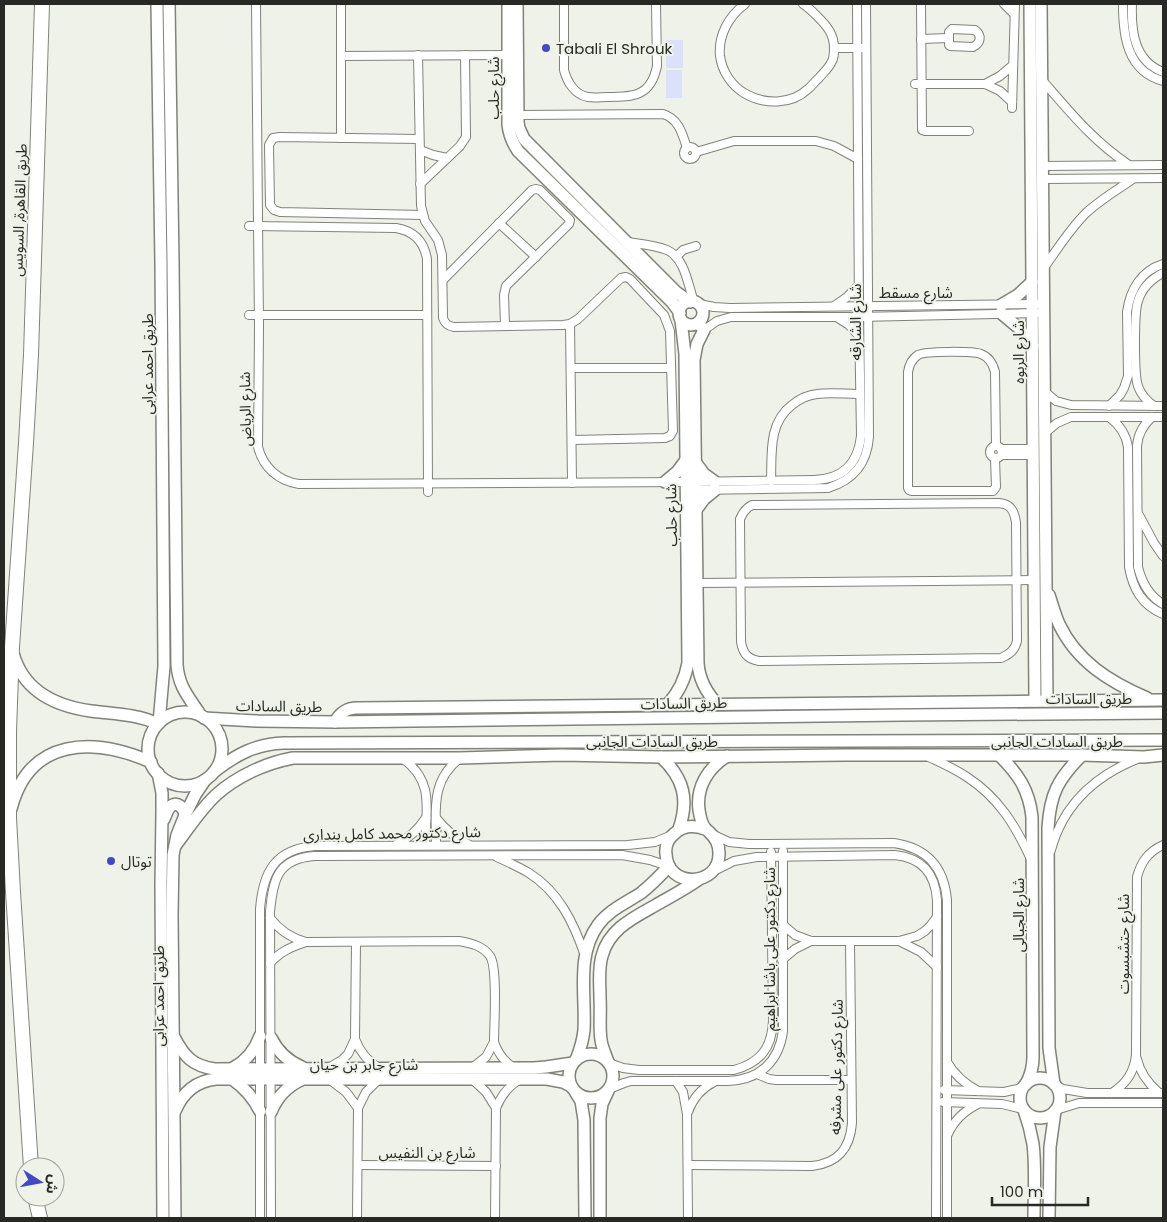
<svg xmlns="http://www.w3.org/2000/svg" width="1167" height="1222" font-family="Poppins,'Noto Sans Arabic',sans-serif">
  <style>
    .pitch { fill: #dbe1fa }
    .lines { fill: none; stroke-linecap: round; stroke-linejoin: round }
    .street-casing { stroke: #81837a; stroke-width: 10 }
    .secondary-casing { stroke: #81837a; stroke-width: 14 }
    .highway-casing { stroke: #81837a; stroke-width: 16 }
    .street { stroke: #fff; stroke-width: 8 }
    .secondary { stroke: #fff; stroke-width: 11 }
    .highway { stroke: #fff; stroke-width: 14 }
    .poi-dot { fill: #4349be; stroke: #eff2e8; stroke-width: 2 }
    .labels { text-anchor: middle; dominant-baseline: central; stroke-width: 4; stroke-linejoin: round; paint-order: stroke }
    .poi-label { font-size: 15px; fill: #282925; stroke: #eff2e8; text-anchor: start }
    .street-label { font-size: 15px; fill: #282925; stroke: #eff2e8 }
  </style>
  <rect width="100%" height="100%" fill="#eff2e8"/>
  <!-- pitch -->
  <g class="pitch">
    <rect x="666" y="40" width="17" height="28"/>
    <rect x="666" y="70" width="16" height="28"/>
  </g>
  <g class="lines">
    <!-- street casing -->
    <g class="street-casing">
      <g id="street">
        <path d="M256 4 259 327 258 447C263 467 278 481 299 484L686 482 814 480C843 479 858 464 861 436L859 317 857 4"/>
        <path d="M564 4V70C567 82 575 95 588 97 594 98 602 97 608 97 634 97 651 96 657 66L656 4"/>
        <path d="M745 4C729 16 718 35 720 56 722 71 731 85 744 93 764 105 791 105 808 89 812 86 815 81 819 78 823 73 828 69 831 63 834 59 834 54 834 48 834 34 827 26 817 16 813 12 808 7 803 4"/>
        <polyline points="921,4 922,130 925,131 969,131"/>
        <polyline points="1004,4 1014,14"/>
        <path d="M1123 4C1123 36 1127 71 1163 81"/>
        <path d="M1132 4C1131 31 1134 61 1163 72"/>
        <path d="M952 29 975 30C982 35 981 43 973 47L950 46 949 45V32Z"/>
        <polyline points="921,39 949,38"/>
        <polyline points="834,48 862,48"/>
        <path d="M418 55 421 206 425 221 438 240 442 255 443 318C445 324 448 326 454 327L563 325 570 324 578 319 621 278 626 277 630 279 664 315 670 331 673 431 670 436 665 438 572 440"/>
        <polyline points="341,56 508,55"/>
        <path d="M1042 80C1070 112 1093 141 1129 165"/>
        <polyline points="915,84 985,84 1000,91 1012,102"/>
        <polyline points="985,84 1000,76 1013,65"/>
        <polyline points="1012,108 1015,4"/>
        <path d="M518 115 663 114C679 119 682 133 687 148"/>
        <polyline points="341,138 341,4"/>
        <polyline points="419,139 280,137 273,138 269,145 270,205 274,210 280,212 423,215"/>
        <circle cx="690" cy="153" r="6"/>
        <polyline points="420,150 433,155 447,158"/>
        <polyline points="696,152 734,141 816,141 834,146 858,159"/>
        <polyline points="1042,166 1163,165"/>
        <polyline points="1043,179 1163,178"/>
        <polyline points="420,184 460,146 466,137 465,55"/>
        <polyline points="499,223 536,257"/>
        <path d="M249 226 396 228C414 231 424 241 427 259L428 492"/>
        <path d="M627 242C640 244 655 245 667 250 685 258 688 285 694 302"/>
        <polyline points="676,257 683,250 696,246"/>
        <path d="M1043 269C1057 250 1069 230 1086 213 1100 200 1117 190 1133 179"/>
        <polyline points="443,280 532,190 536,189 540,190 570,220 569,224 506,286 504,295 505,326"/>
        <polyline points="699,304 714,307 730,308 1036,304"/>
        <polyline points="834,306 847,297 859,285"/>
        <polyline points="249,315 427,315"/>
        <polyline points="838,318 849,325 859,336"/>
        <polyline points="570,324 572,483"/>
        <polyline points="704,330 717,321 731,317 859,317 1036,313"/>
        <polyline points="571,368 671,368"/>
        <polyline points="1044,391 1056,401 1071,405 1163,406"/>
        <path d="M1109 406 1120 395 1124 388 1128 376 1127 312C1130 290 1141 271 1163 264"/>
        <path d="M1154 406C1147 401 1141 395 1138 386 1134 375 1134 312 1138 301 1142 288 1151 279 1163 273"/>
        <path d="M1109 417C1120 425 1126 434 1128 447L1129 567C1133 589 1142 605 1163 614"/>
        <path d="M1152 417C1143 425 1138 434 1137 446L1138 567C1142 583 1149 596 1163 604"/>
        <polyline points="1045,433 1057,423 1071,417 1163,417"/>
        <circle cx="996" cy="452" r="6"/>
        <polyline points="1001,449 1033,449"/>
        <polyline points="1002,455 1033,455"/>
        <path d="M995 459 996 487 993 491H912L909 490 908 488V372C909 365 912 359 918 355 925 351 973 351 981 354 989 357 993 364 995 372L996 446"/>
        <path d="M771 481C772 454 768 423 792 405 799 399 808 395 817 394 831 392 846 394 860 394"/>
        <path d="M692 490 828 488C854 480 867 464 869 437L866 4"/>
        <path d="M999 503C1011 504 1014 511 1016 522L1017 641C1015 650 1010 654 1001 658L759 661C747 659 743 653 741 642L740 519C743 512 746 508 752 505Z"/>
        <polyline points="1139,515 1154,543 1163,556"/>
        <polyline points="697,583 1034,580"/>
        <path d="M929 757C942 763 955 769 967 777 999 798 1015 825 1031 859"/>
        <path d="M402 758C435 781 426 810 425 845"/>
        <path d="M436 818C445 829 454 838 468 844"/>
        <path d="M714 835 729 842 749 844 894 843C927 848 944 867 947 900V1218"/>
        <path d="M397 844C409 838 418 830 425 819"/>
        <path d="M436 845C436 811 430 781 460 758"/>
        <path d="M1051 850C1063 805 1095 776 1137 759"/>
        <path d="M497 857C508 862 519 867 529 873 559 892 574 923 585 956"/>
        <path d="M714 871 734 861 757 857 895 855C922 858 935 873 937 900L936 1218"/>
        <path d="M270 918C280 931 291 938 306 942"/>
        <polyline points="782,924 795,935 811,941 899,941 917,936 925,931 931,925 937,917"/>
        <polyline points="899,941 921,952 937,967"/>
        <polyline points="782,960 795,949 811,941"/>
        <path d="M270 963C281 951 291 947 306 942L459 941C471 943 483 946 490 956 498 968 494 1025 494 1042 498 1053 503 1061 513 1067"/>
        <path d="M355 1039C360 1052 367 1061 379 1068"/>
        <path d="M1137 1059C1140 1073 1148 1083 1158 1092"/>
        <path d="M947 1062C955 1076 965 1084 978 1091"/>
        <path d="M609 1063 623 1068 639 1070H734C760 1063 772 1048 773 1021L771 852"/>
        <polyline points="330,1067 342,1060 348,1054 355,1039 356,942"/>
        <polyline points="472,1068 486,1057 494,1042"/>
        <polyline points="757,1074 769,1079 776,1080 851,1080"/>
        <polyline points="329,1079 346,1092 358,1108"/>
        <polyline points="472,1079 486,1092 496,1108"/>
        <polyline points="676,1081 683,1092 687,1114 688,1218"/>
        <polyline points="1055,1085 1063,1089 1087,1093 1163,1093"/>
        <path d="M609 1089 624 1083 631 1081H728C759 1080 779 1062 783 1031V851"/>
        <polyline points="944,1090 1004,1092 1018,1089 1025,1085"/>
        <path d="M1112 1093C1127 1083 1134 1072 1136 1055L1137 877C1141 862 1148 852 1163 845"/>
        <polyline points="943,1102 1002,1104 1023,1109"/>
        <polyline points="1056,1110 1079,1103 1163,1103"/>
        <path d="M688 1112C693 1098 702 1088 714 1082"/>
        <path d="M948 1134C954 1120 964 1111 978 1104"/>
        <polyline points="358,1165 496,1166"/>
        <path d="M688 1165 812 1166C838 1163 850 1149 852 1123L850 941"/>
        <path d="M260 1218V909C263 872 275 849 315 846L628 845 655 842 672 835"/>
        <path d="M271 1218 270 912C273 880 277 859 314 856L622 855 650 860 668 866"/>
        <polyline points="357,1218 358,1108 366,1092 379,1079"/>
        <path d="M495 1218 496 1108C501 1096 507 1087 519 1080"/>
      </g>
    </g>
    <!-- secondary casing -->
    <g class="secondary-casing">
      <g id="secondary">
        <polyline points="157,4 161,263 164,666 159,723"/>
        <path d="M169 4 173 262 177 665C179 688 189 697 201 716"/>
        <path d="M508 4V124C509 135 512 142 518 151L672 302 680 313"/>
        <polyline points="517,4 518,122 519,128 524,139 676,292 690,302"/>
        <polyline points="1030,4 1035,701"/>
        <polyline points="1041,4 1047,701"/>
        <circle cx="691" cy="313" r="12"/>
        <polyline points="1001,305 1018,295 1032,282"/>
        <polyline points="1001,313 1019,328 1033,346"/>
        <path d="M698 323 704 330 697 344 694 360 698 663C699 680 706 692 717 704"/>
        <polyline points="696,463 704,474 715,482"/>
        <polyline points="665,482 677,472 686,460"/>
        <polyline points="696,510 704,499 715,490"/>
        <path d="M1049 595C1052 604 1055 615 1059 624 1077 662 1110 682 1147 698"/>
        <path d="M13 653C23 691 55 706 91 711 113 714 137 714 158 724"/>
        <path d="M668 704C679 692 685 680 688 663L685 354 681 320"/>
        <circle cx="185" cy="749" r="37"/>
        <polyline points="204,718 257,721 335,722 904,715 1163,713"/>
        <path d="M335 722C340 713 346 708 357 708L1163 700"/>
        <path d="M999 755C1018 774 1029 789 1032 817L1033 1057C1033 1067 1031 1075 1026 1084"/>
        <path d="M661 757C684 778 689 800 679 829"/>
        <path d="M215 771C237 754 256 744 284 743L1163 740"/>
        <polyline points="158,773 162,793 162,812 161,885 163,1218"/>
        <path d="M11 809C29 737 94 737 151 762"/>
        <path d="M164 819C166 815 167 810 170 807 177 800 184 808 185 815"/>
        <path d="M705 829C694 825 683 825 674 834 668 839 665 847 666 854 667 889 720 887 719 853 719 845 716 838 710 833 708 830 707 831 705 828 701 823 700 816 699 810 696 787 708 768 727 756"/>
        <path d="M175 846C188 829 200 810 216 795 237 776 266 763 293 758H460L562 755 661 757 845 755H1082L1144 757 1163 755"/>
        <path d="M174 1037C184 1056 192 1066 215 1069L534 1068 546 1067 573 1063"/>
        <path d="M271 1038C278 1052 287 1061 302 1067"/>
        <circle cx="591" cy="1076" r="22"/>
        <path d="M576 1060C580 1050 583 1040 584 1030 586 995 576 955 598 925 609 910 626 903 641 893 651 885 660 876 669 866"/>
        <path d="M608 1062C606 1055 602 1048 601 1040 599 1026 601 1012 600 998 600 984 598 969 602 956 609 929 633 918 656 905 670 897 685 889 698 880"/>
        <path d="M233 1068C246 1061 255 1050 260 1036"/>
        <circle cx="1040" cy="1098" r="20"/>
        <path d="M232 1079C245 1088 253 1097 260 1111"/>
        <path d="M1054 1084 1049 1048 1048 828C1050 794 1058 779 1082 755"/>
        <polyline points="576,1093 581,1101 584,1120 585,1218"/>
        <path d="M1024 1110C1028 1121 1031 1132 1033 1144 1036 1168 1034 1194 1034 1218"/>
        <path d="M175 1111C183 1092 196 1081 216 1079H547L563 1082 571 1086"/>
        <path d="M271 1112C277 1097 286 1087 301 1080"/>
        <polyline points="175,1218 172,915 173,855 177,835 185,815 195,795 205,780"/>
        <polyline points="600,1218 600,1118 602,1104 608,1091"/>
        <polyline points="1049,1218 1050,1147 1055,1111"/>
      </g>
    </g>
    <!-- highway casing -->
    <g class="highway-casing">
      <g id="highway">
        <polyline points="31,1167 13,892 9,818 9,731 12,647 26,443 31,355 42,4"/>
        <polyline points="35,1197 40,1218"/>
      </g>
    </g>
    <!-- street -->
    <use href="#street" class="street"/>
    <!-- secondary -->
    <use href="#secondary" class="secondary"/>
    <!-- highway -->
    <use href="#highway" class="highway"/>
  </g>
  <!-- markers -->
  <g class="poi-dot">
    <circle cx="546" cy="48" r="5"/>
    <circle cx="111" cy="861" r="5"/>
  </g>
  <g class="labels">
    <!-- poi labels -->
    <g class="poi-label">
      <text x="556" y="48">Tabali El Shrouk</text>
      <text x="121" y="861">توتال</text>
    </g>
    <!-- street labels -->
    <g class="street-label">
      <text transform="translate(493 88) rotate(-90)">شارع حلب</text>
      <text transform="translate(19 210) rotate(-88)">طريق القاهرة, السويس</text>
      <text x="916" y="292">شارع مسقط</text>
      <text transform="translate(855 322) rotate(-90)">شارع الشارقه</text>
      <text transform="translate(1018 352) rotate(-90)">شارع الربوه</text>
      <text transform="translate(147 364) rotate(-90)">طريق احمد عرابى</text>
      <text transform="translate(245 409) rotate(-91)">شارع الرياض</text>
      <text transform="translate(671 515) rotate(-91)">شارع حلب</text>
      <text x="1089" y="698">طريق السادات</text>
      <text transform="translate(684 703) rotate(-1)">طريق السادات</text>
      <text transform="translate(279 706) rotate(1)">طريق السادات</text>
      <text x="652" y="741">طريق السادات الجانبى</text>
      <text x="1057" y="741">طريق السادات الجانبى</text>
      <text transform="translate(392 833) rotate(-1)">شارع دكتور محمد كامل بندارى</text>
      <text transform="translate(1018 915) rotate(-90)">شارع الجبالى</text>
      <text transform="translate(1123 944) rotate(-90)">شارع حتشبسوت</text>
      <text transform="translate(769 949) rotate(-90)">شارع دكتور على باشا ابراهيم</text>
      <text transform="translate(158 996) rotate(-90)">طريق احمد عرابى</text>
      <text x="364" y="1064">شارع جابر بن حيان</text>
      <text transform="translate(836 1067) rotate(-89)">شارع دكتور على مشرفه</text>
      <text x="427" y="1152">شارع بن النفيس</text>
    </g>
  </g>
  <!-- border -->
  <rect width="1167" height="1222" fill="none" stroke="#282925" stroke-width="10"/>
  <!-- north arrow -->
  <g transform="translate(40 1182) rotate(101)"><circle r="24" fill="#eff2e8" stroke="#9fa29a"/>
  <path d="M0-4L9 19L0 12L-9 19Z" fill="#4349be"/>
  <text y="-8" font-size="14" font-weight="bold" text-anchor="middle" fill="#282925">ش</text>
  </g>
  <!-- scale -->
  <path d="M992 1197v8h96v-8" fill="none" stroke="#282925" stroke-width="2.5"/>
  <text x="1000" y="1197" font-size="15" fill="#282925" stroke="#eff2e8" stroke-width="4" paint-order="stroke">100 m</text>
</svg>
